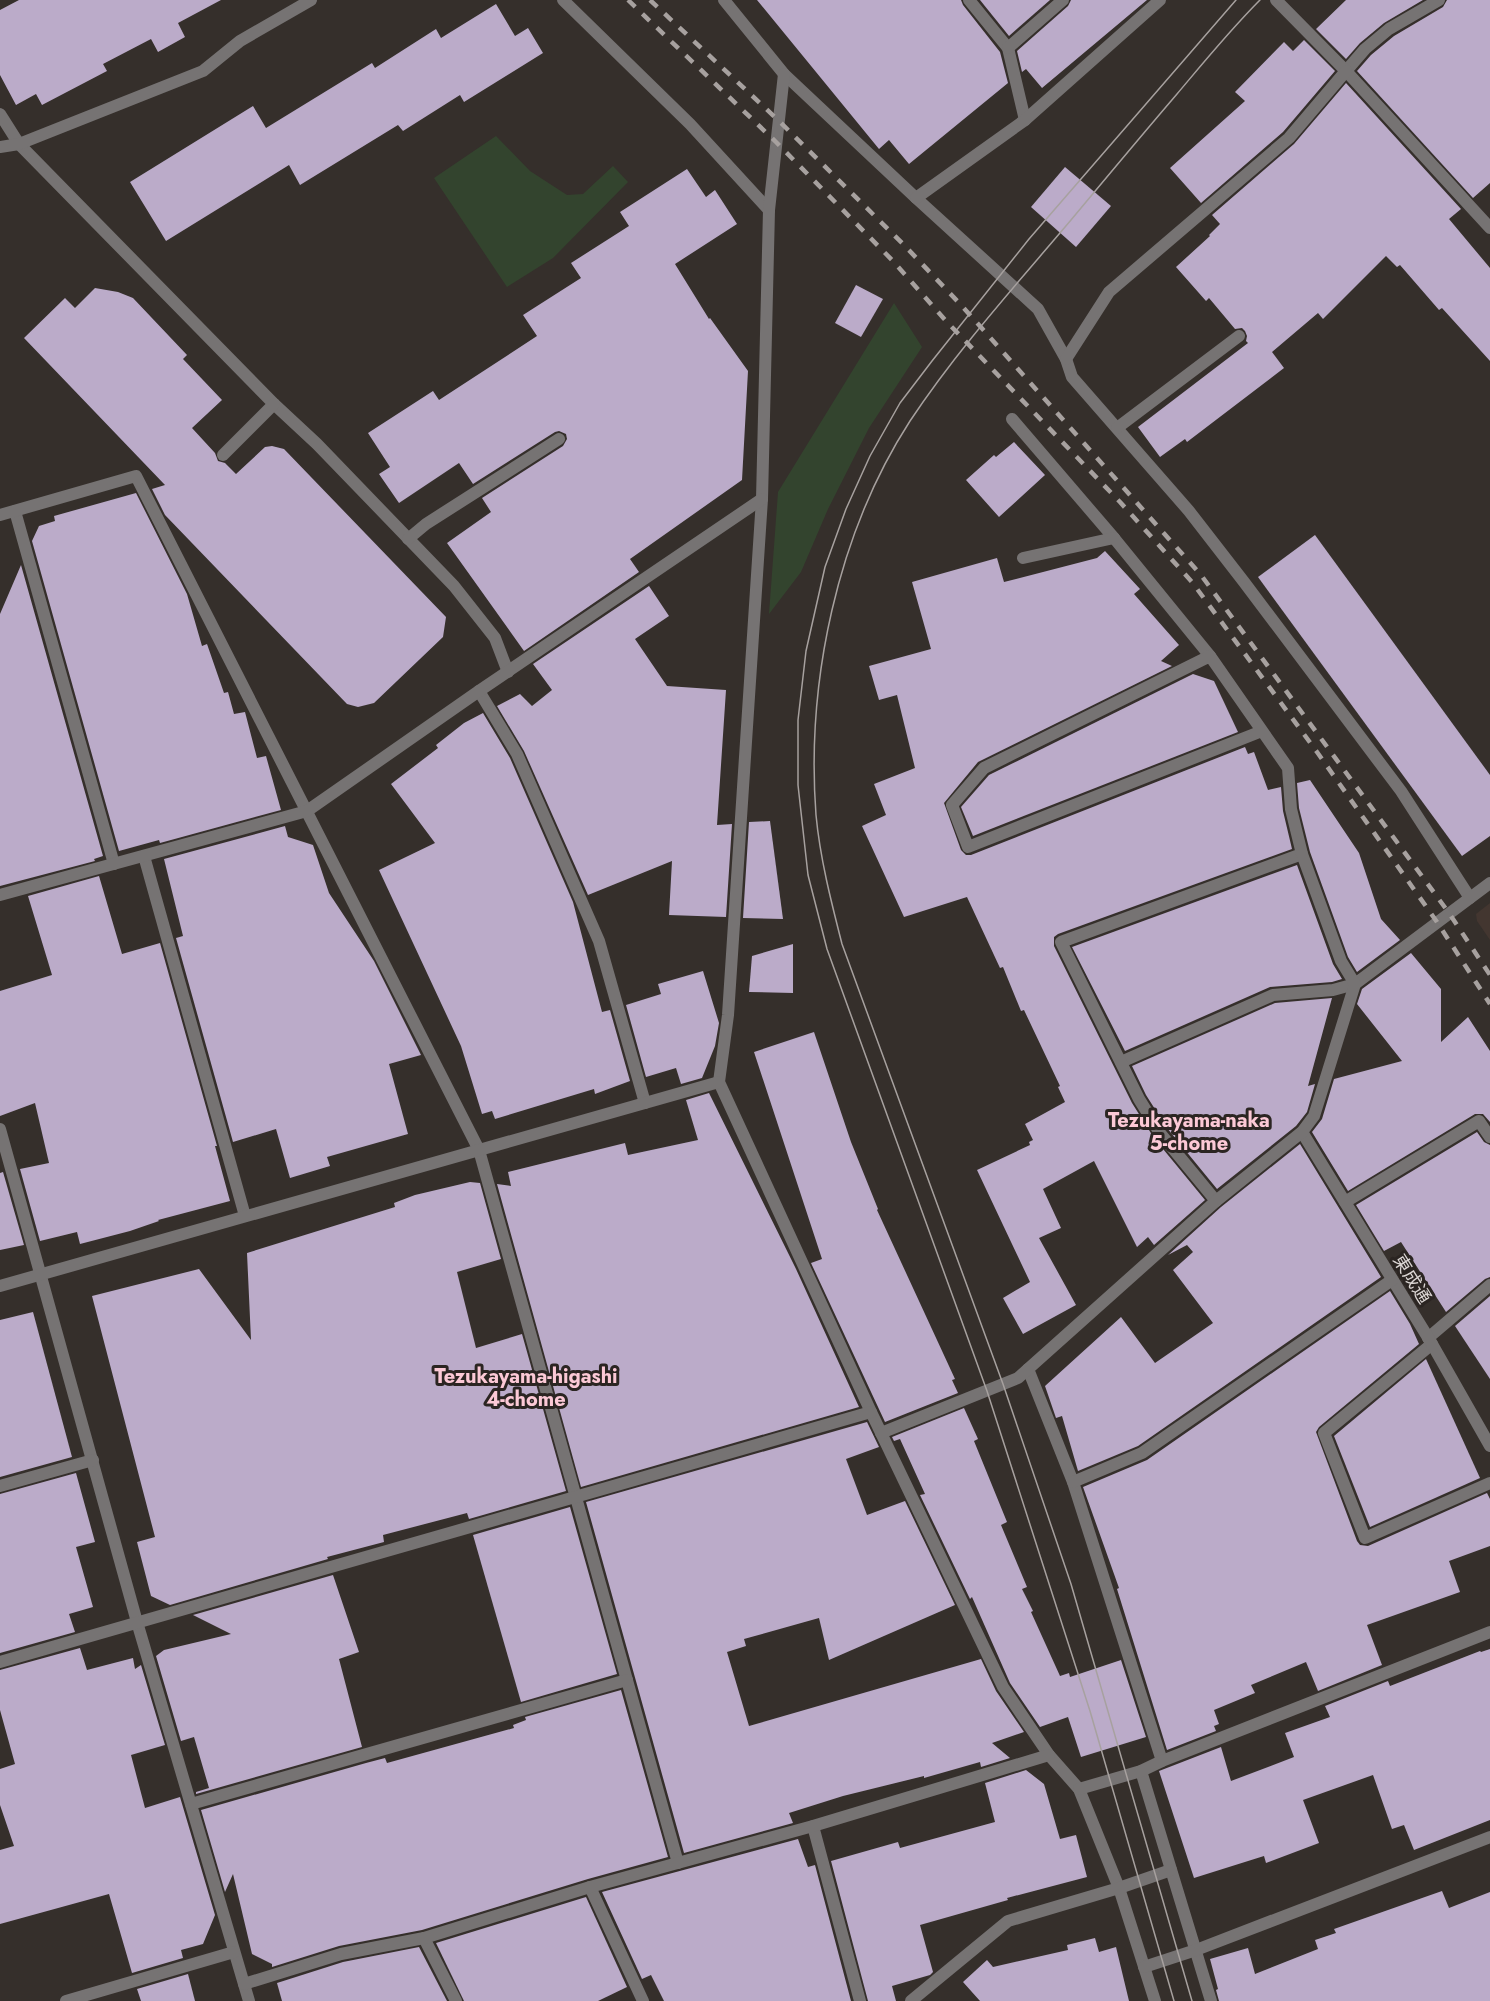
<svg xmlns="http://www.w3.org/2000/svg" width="1490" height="2001" font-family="Jost,'Noto Sans JP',sans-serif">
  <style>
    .built { fill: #433630 }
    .green { fill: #33442e }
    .building { fill: #bbabc9 }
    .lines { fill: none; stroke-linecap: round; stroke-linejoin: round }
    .service { stroke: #767373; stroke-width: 12 }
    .minor { stroke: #767373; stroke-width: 12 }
    .tertiary { stroke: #767373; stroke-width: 12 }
    .tram { stroke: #a7a19f; stroke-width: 1.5 }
    .rail { stroke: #a7a19f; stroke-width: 4.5; stroke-dasharray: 10 10; stroke-linecap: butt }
    .labels { text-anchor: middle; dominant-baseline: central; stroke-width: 6; stroke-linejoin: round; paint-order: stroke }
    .street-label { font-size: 18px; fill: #dbd6d4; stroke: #2b2522 }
    .neighbourhood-label { font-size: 20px; font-weight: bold; fill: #fcc9d6; stroke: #2b2522 }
  </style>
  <rect width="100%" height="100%" fill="#352f2b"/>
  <!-- built -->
  <polygon class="built" points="1490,903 1490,940 1477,921 1476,914"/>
  <!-- green -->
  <g class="green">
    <polygon points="496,136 530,171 567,195 583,194 613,166 628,182 553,258 507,287 434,178"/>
    <polygon points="894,303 922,347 869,428 828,509 801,572 769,614 778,492"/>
  </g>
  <!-- building -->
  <g class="building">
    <polygon points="19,0 221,0 178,23 185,37 158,52 151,39 103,64 107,71 42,105 36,94 16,105 0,75 0,10"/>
    <polygon points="757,0 961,0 963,5 1000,52 1008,83 909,164 889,140 879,149"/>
    <polygon points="980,0 1050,0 1009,36"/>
    <polygon points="1071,0 1147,0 1042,88 1026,69 1022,72 1017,51 1068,6"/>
    <polygon points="1346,0 1423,0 1384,23 1360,43 1346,59 1316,29"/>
    <polygon points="1447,0 1490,0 1490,183 1473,198 1357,71 1371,55 1394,36 1443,7"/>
    <polygon points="496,4 515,36 528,28 543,53 464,102 460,95 403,131 398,125 300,185 289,165 166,241 130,182 253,106 266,128 372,63 375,68 436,29 441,38"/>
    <polygon points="1304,40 1335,71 1283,132 1201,203 1170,168 1245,101 1235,92 1284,42 1293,51"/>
    <polygon points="1346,83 1461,209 1449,219 1490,268 1490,361 1442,308 1439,310 1400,265 1397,267 1386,256 1323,319 1318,313 1272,352 1284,368 1187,442 1185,439 1160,457 1138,427 1248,343 1246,341 1247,336 1245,331 1242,328 1235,329 1209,298 1206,301 1176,267 1210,236 1209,235 1220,224 1212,215 1294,144"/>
    <polygon points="1065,167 1111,206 1076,247 1031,207"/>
    <polygon points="687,169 706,197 715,190 737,224 675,264 709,319 710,318 748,371 742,480 630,559 639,572 524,651 447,543 491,512 482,498 563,446 567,439 566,434 559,431 555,432 473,484 459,463 399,503 379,474 390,467 368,433 433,391 439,400 537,336 523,315 581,278 571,263 629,226 620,212"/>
    <polygon points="856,285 883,299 861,337 835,323"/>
    <polygon points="95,288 118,292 133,298 187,355 183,359 222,400 192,428 215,453 218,461 225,463 236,474 265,447 272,446 284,449 446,617 443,637 374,703 358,707 347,704 165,515 152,489 165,485 24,338 65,298 75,308"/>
    <polygon points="1014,442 1045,475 999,517 966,480 994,455 996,457"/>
    <polygon points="136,493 187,594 202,646 207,644 224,693 228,692 234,714 245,712 257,758 266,756 281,810 160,843 159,840 119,851 32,541 39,526 55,521 54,516"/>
    <polygon points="1315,535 1490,775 1490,836 1462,856 1258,577"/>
    <polygon points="1105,551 1140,589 1134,594 1179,645 1161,661 1172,666 978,762 944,803 961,850 966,855 971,855 1245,747 1248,754 1254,752 1268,790 1281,787 1283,811 1292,849 1058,934 1054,937 1054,946 1132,1103 1154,1138 1205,1200 1154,1245 1148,1237 1137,1247 1094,1161 1043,1189 1061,1228 1039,1238 1076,1305 1023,1334 1003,1298 1030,1282 977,1170 1030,1145 1029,1142 1033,1140 1025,1124 1065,1102 1058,1087 1060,1086 1024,1010 1021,1011 1003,967 1000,968 967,897 904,917 862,826 886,815 874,784 915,768 897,695 879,700 869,666 931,649 912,582 997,558 1004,582 1097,558"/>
    <polygon points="21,565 103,856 94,859 95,861 0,886 0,614"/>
    <polygon points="649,586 669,616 635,639 667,686 726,690 717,825 732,824 726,917 669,915 672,861 588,895 524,751 497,706 520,694 532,706 552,690 533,664"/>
    <polygon points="1193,674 1214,681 1238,732 973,836 961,807 989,775"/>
    <polygon points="483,713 510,758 573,902 602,1012 610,1010 630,1081 595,1094 594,1089 495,1119 492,1111 482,1114 461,1046 379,870 435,843 391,784 438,748 436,745 464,723"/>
    <polygon points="1310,780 1359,853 1381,919 1400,940 1357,972 1348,957 1310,852 1299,808 1297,783"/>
    <polygon points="770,821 783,919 743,918 749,822"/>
    <polygon points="285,826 288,837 313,845 329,893 374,961 421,1055 389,1064 408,1134 327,1157 330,1166 290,1178 276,1129 233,1142 176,938 183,936 164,859"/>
    <polygon points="1297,865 1333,964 1342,979 1332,982 1270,987 1125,1051 1072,947"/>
    <polygon points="99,876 122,954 160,943 217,1146 215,1146 230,1201 158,1220 159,1221 130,1231 80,1244 77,1232 40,1241 20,1169 49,1163 35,1103 0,1116 0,991 52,975 28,896"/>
    <polygon points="793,944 793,993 749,992 752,956"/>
    <polygon points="1411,953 1441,989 1441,1042 1468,1017 1490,1051 1490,1122 1483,1114 1475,1114 1348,1191 1312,1132 1322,1119 1334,1079 1402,1061 1357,1004 1362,989"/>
    <polygon points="703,971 719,1023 715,1046 702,1078 681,1084 676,1068 646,1077 626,1005 661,994 658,984"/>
    <polygon points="1332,998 1308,1086 1315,1084 1307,1112 1296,1126 1217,1189 1167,1128 1146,1095 1132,1066 1275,1003"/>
    <polygon points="814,1032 851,1142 878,1209 877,1210 955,1379 952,1380 958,1393 885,1422 811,1263 822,1259 754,1052"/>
    <polygon points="709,1093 796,1269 859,1407 581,1487 497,1184 511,1186 508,1172 625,1143 628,1155 698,1140 686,1100"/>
    <polygon points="1477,1132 1484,1142 1490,1145 1490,1277 1485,1279 1446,1312 1401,1242 1384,1251 1356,1205"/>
    <polygon points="1300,1144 1381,1277 1138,1446 1078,1471 1062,1416 1056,1418 1045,1386 1121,1317 1155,1363 1213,1323 1173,1270 1193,1252 1187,1245 1168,1255 1221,1207"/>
    <polygon points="3,1172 24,1245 0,1250 0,1173"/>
    <polygon points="470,1182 480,1183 501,1259 457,1272 476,1348 522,1334 566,1491 469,1519 467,1513 383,1535 384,1542 327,1557 328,1559 170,1605 151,1596 137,1542 155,1537 92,1296 199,1269 251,1340 247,1253 395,1207 394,1203 415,1195"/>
    <polygon points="1390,1291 1410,1324 1419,1344 1319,1427 1316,1432 1357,1541 1360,1545 1368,1546 1487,1493 1490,1499 1490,1546 1449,1561 1460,1592 1367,1625 1382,1665 1318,1691 1306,1662 1251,1685 1255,1693 1214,1710 1219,1724 1214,1726 1216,1731 1167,1750 1117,1589 1119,1588 1083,1487 1147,1460"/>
    <polygon points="1490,1296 1490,1379 1455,1326"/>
    <polygon points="33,1312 72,1457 0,1477 0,1320"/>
    <polygon points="1426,1359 1480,1478 1370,1527 1334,1436"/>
    <polygon points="964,1408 978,1439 974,1441 1007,1522 1001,1525 1027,1587 1022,1589 1033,1611 1031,1612 1060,1676 1069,1673 1070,1677 1121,1660 1146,1737 1081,1757 1068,1717 1040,1727 1010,1683 972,1597 970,1599 920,1495 925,1494 900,1439 894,1441 892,1437"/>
    <polygon points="867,1422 879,1447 846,1459 867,1515 905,1501 955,1605 829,1660 819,1618 744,1639 746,1646 727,1652 749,1726 981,1659 996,1691 1024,1732 992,1743 1010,1758 981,1767 980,1762 924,1778 924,1776 843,1796 789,1813 793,1823 684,1853 586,1502"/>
    <polygon points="76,1473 95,1542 76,1547 93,1607 69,1614 75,1632 0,1653 0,1494"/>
    <polygon points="570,1507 617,1674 521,1702 473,1535"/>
    <polygon points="333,1575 359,1652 339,1659 362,1747 196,1794 196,1792 209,1788 194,1737 181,1741 156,1656 164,1650 231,1634 193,1615"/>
    <polygon points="80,1648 87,1670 133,1658 135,1669 141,1665 165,1745 131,1755 145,1808 180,1797 215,1915 203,1944 181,1950 183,1958 132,1973 109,1894 0,1924 0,1850 14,1846 0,1805 0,1769 15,1764 0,1710 0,1670"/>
    <polygon points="1490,1649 1490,1820 1414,1850 1404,1825 1392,1829 1373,1775 1303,1800 1319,1843 1266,1863 1264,1856 1194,1878 1159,1771 1221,1747 1231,1781 1294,1757 1285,1733 1330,1717 1325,1706 1388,1681 1390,1686 1480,1651 1481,1652"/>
    <polygon points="621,1690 668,1857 588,1879 422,1930 339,1946 272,1967 272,1964 252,1954 233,1874 225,1892 201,1810 366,1763 385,1758 387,1763 514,1728 513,1725 526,1720 525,1717"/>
    <polygon points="1026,1770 1044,1784 1060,1839 1076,1835 1087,1877 1007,1898 1008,1900 920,1925 933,1972 930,1975 892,1986 896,2001 868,2001 831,1861 898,1842 900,1848 995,1822 985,1783"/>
    <polygon points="798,1839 808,1867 815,1865 851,2001 664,2001 651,1975 642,1979 602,1892"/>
    <polygon points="1442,1891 1449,1908 1490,1892 1490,2001 1219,2001 1216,1990 1218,1989 1210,1959 1248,1948 1255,1974 1318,1949 1315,1940 1336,1933 1334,1929"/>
    <polygon points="586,1897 627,1987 598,2001 464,2001 436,1943"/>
    <polygon points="1095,1938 1099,1952 1116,1947 1129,2001 980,2001 963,1982 987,1960 993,1967 1068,1950 1067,1945"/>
    <polygon points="419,1947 447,2001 282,2001 277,1983 343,1962"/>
    <polygon points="188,1974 195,2001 141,2001 137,1989"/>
  </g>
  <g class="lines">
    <!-- service -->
    <g class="service">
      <polyline points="1346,71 1365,49 1389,29 1439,0"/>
      <polyline points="19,144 274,404 317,444 454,586 495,638 508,672"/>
      <polyline points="1012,419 1114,538"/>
      <polyline points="223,455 274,404"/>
      <polyline points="408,539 426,524 559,439"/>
      <polyline points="1023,558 1114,538 1210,656"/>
      <polyline points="1345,1202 1479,1121 1490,1137"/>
      <polyline points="1428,1338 1490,1285"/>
      <polyline points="1432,1344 1324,1433 1365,1538 1490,1483"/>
    </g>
    <!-- minor -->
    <g class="minor">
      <polyline points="563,0 690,124 769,210"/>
      <polyline points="724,0 784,74 916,198 1038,309 1066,359 1072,377 1189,511 1244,582 1401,791 1470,898"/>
      <polyline points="969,0 1008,48 1025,120"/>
      <polyline points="1276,0 1346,71 1490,228"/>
      <polyline points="1008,48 1063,0"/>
      <polyline points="784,74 769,210 762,499 728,1015 719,1082 871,1412 1003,1687 1049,1755 1079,1789 1119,1888 1155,2001"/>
      <polyline points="0,114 19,144"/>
      <polyline points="0,147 19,144 203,71 240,41 311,0"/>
      <polyline points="916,198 1025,120 1160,0"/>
      <polyline points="1066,359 1109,292 1289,138 1346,71"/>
      <polyline points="1117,428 1239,336"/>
      <polyline points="15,511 114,864"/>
      <polyline points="0,515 136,476 479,1150 678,1863"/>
      <polyline points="479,691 517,754 599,941 645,1103"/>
      <polyline points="144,856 245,1216"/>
      <polyline points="0,895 307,811 479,691 762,499"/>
      <polyline points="1121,1062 1273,995 1333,990 1355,984 1490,883"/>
      <polyline points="0,1129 137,1622 249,2001"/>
      <polyline points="1302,1132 1432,1344 1490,1446"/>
      <polyline points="1216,1201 1160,1133 1139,1099 1061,942 1302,854"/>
      <polyline points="1028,1369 1073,1482 1162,1761"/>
      <polyline points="881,1433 1018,1378 1216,1201 1302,1132 1314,1116 1355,984 1341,961 1302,854 1291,809 1288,768 1210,656 984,768 952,805 968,847 1262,731"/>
      <polyline points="1073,1482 1142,1453 1392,1280"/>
      <polyline points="0,1486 93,1460"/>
      <polyline points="0,1662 871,1412"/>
      <polyline points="1141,1771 1211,2001"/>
      <polyline points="1079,1789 1141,1771 1162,1761 1490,1632"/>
      <polyline points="191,1804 627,1680"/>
      <polyline points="813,1826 860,2001"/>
      <polyline points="590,1887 643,2001"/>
      <polyline points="424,1938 456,2001"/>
      <polyline points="1144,1967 1196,1950 1490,1837"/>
      <polyline points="244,1984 341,1954 424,1938 590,1887 813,1826 1049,1755"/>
      <polyline points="66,2001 234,1952"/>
      <polyline points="911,2001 1008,1921 1119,1888 1171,1870"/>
    </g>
    <!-- tertiary -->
    <polyline class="tertiary" points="0,1286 719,1082"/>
    <!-- tram -->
    <g class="tram">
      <polyline points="1174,2001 1090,1711 987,1391 827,949 808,875 798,785 798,720 806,651 825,567 846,509 870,456 900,403 932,361 1029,239 1236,0"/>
      <path d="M1192 2001 1071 1584 1003 1384 842 944C831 901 820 858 816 815 806 682 837 534 910 421 957 350 1016 285 1071 220 1106 178 1141 136 1177 94 1204 62 1230 30 1260 0"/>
    </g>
    <!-- rail -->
    <g class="rail">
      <polyline points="628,0 776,142 892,260 947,322 1120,502 1192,582 1317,752 1437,922 1490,1004"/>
      <polyline points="650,0 778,120 904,245 962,306 1201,575 1449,913 1490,975"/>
    </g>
  </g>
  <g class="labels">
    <!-- street labels -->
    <g class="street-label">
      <text transform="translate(1412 1279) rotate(58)">東成通</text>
    </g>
    <!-- neighbourhood labels -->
    <g class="neighbourhood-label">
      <text x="1189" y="1120">Tezukayama-naka<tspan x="1189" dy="23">5-chome</tspan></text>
      <text x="526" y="1376">Tezukayama-higashi<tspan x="526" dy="23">4-chome</tspan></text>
    </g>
  </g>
</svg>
